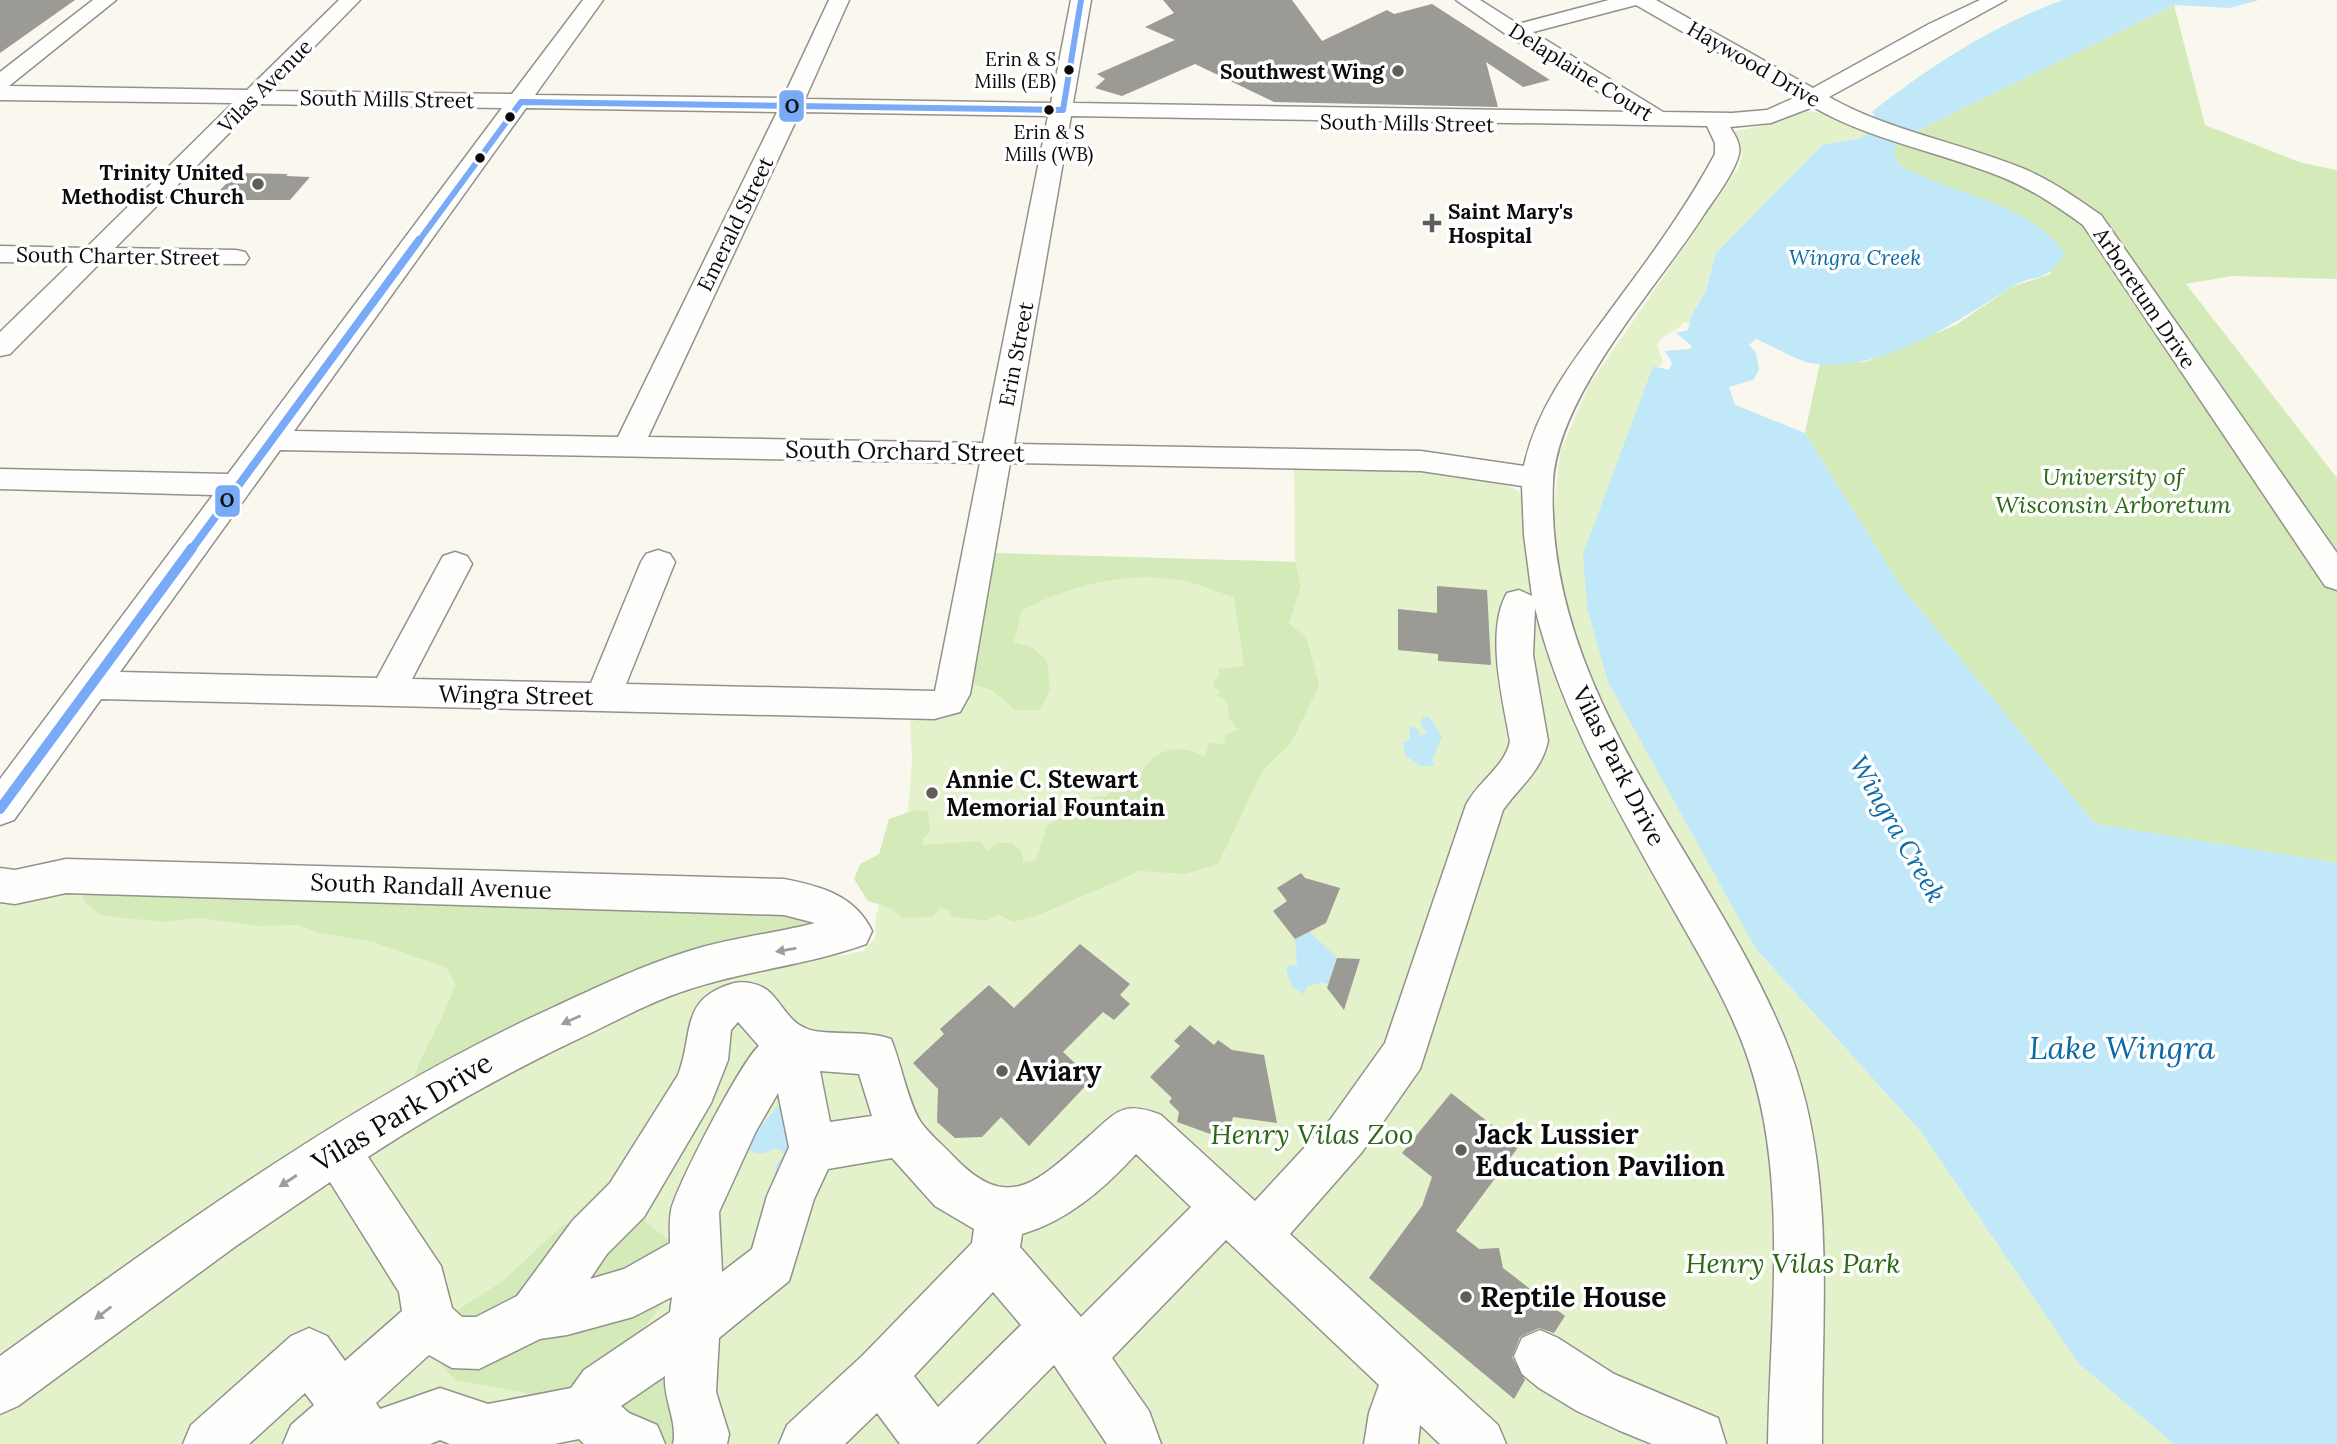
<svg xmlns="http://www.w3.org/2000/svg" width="2337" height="1444" font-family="Lora,serif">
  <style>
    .green { fill: #e4f2cb }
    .forest { fill: #d5eab9 }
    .water { fill: #c1e8f8 }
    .building { fill: #9c9a94 }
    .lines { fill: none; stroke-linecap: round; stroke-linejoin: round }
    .minor-casing { stroke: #93918d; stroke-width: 3 }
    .minor { fill: #fefefc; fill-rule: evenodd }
    .bus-1-far2-casing { stroke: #fff; stroke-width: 10 }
    .bus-1-far1-casing { stroke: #fff; stroke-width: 12 }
    .bus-1-casing { stroke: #fff; stroke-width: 16 }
    .bus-1-far2 { stroke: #79aaf7; stroke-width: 6 }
    .bus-1-far1 { stroke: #79aaf7; stroke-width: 8 }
    .bus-1 { stroke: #79aaf7; stroke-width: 10 }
    .oneway { fill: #9d9d9c }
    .bus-dot { fill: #0b0b0b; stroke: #fff; stroke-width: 2.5 }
    .poi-dot { fill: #5f5e5a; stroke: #fff; stroke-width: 2.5 }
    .labels { text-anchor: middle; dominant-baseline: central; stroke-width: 7; stroke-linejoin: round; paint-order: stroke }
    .far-bus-label { font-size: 19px; fill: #0b0b0b; stroke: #fff; text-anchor: end }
    .far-street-label { font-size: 21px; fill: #0b0b0b; stroke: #fff }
    .far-poi-label { font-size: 21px; font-weight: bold; fill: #0b0b0b; stroke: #fff; text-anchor: end }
    .far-water-label { font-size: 21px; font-style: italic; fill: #0a6ba7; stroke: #fff }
    .street-label { font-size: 24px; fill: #0b0b0b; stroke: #fff }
    .park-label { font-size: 24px; font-style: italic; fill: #2b6816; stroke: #fff }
    .poi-label { font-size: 24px; font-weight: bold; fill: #0b0b0b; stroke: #fff; text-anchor: start }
    .water-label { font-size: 26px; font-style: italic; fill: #0a6ba7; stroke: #fff }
    .near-poi-label { font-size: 28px; font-weight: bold; fill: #0b0b0b; stroke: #fff; text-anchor: start }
    .near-street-label { font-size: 28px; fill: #0b0b0b; stroke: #fff }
    .near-park-label { font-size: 28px; font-style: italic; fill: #2b6816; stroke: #fff }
    .near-water-label { font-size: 32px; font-style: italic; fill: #0a6ba7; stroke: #fff }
    .line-badge { stroke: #fff; stroke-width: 2.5 }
    .pale-badge-label { font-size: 19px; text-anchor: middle; font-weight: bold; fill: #111 }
  </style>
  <rect width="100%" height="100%" fill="#faf7ee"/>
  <!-- green -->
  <path class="green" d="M1807 111 1826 113 1869 132 1861 138 1822 145 1716 253 1705 293 1692 314V324L1684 322C1677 333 1664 332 1657 345L1663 362 1659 367 1653 366 1597 519 1756 949 1922 1133 2078 1363 2174 1444H0V900L50 889 839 956 863 951 875 938 876 916 908 812 912 760 910 718H935L956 712 994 553 1295 562 1294 468C1340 469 1490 463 1521 494L1524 504 1554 508 1560 452 1589 385 1739 167 1742 155 1735 131 1777 123Z"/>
  <!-- forest -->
  <g class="forest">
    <polygon points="2174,5 2205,125 2302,163 2337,170 2337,279 2232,276 2186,284 2337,478 2337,863 2095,824 1898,582 1805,433 1820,363 1866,362 1956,325 2011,287 2051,274 2001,206 1924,179 1899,165 1893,148 1913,133"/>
    <path d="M994 553 1295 562 1301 586 1289 623 1307 639 1319 686 1291 743 1263 770 1218 864 1186 874 1140 871 1041 914 1013 922 998 914 986 921 953 917 948 910 941 907 933 917 903 918 890 908 868 901 854 879 860 864 879 854 889 819 915 810 928 811 930 832 923 838 922 845 980 841 987 851 998 843H1012L1022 852 1023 863 1036 860 1047 826 1095 797 1106 796 1120 782 1141 774C1153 748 1181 743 1205 757L1209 743 1224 744 1225 734 1238 730 1229 718 1227 702 1217 695 1220 690 1214 688 1213 683 1219 676 1218 669 1244 666 1234 597C1214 591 1193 581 1172 579 1119 572 1069 587 1022 610L1014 642 1032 647 1047 661 1050 691 1040 710H1015L992 690 968 683Z"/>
    <path d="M85 889 751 908 816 921 817 927 410 1088C421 1051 444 1021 455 984L447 968 373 942 320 933 297 925 259 926 200 918 165 922 104 916 90 907 82 897Z"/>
    <polygon points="601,1215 642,1219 680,1249 677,1282 629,1350 638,1384 667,1378 695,1444 573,1444 537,1395 455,1380 432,1353 453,1313 503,1281 563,1225"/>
  </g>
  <!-- water -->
  <g class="water">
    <path d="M2063 0H2259L2230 8 2174 5 1913 133 1893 148 1899 165C1953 195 2028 201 2065 254 2041 288 2036 271 2008 289 1953 324 1879 375 1810 363 1793 359 1773 346 1756 339L1749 345 1756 353 1759 370 1753 380 1729 387 1735 405 1805 433 1898 582 2095 824 2337 863V1444H2174L2078 1363 1922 1133 1756 949 1608 682 1587 607 1583 554 1653 366 1669 370 1672 363 1665 351 1690 349 1692 346 1676 333 1688 330 1692 314 1705 293 1716 253 1822 145 1861 138 1879 123 1872 112C1930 66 1992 26 2063 0Z"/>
    <polygon points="1429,716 1442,737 1433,758 1434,766 1420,766 1405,755 1403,743 1410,739 1409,729 1413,726 1420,732 1418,736 1428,733 1420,724 1422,718"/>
    <polygon points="1309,931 1337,958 1328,984 1322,982 1307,987 1303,994 1292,987 1286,970 1288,966 1297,964 1295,939"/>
    <path d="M778 1105C800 1137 795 1146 776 1178L775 1166 784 1155 782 1151 773 1148C763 1157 755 1153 744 1148Z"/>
  </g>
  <!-- building -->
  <g class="building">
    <polygon points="0,0 75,0 0,53"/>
    <polygon points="1163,0 1292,0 1322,41 1387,10 1394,14 1432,4 1550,80 1523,87 1486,62 1498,107 1274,102 1195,64 1122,96 1095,88 1105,79 1097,74 1175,40 1145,27 1174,13"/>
    <polygon points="237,173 288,174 286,176 310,177 290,200 230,200 236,194 217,193"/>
    <polygon points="1437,586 1487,590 1491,665 1438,661 1438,654 1398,650 1398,609 1437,613"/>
    <polygon points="1301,873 1305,878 1340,888 1326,923 1295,939 1273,911 1287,901 1277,888"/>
    <polygon points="1080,944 1130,984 1120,995 1130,1004 1114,1020 1103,1012 1063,1052 1092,1079 1029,1146 1001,1117 982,1137 955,1138 937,1122 938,1089 913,1063 944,1034 940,1029 989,985 1014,1008"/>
    <polygon points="1337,958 1360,959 1344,1010 1327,988"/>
    <polygon points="1190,1025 1214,1045 1218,1040 1232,1050 1264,1055 1277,1123 1233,1117 1227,1140 1177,1122 1179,1112 1169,1102 1172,1098 1150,1077 1180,1046 1174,1041"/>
    <polygon points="1451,1093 1519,1146 1456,1231 1479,1249 1499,1248 1503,1268 1565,1316 1554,1333 1539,1328 1520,1337 1512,1357 1525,1380 1514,1399 1369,1278 1422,1206 1432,1177 1402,1153"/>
  </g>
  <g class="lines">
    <!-- minor casing -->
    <g class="minor-casing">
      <g id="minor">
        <path d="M93 0H116L9 86 247 90 339 0H360L271 91 512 94 583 0H603L535 95 783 98 829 0H849L805 99 1051 103 1071 0H1091L1073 103 1631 112 1507 35 1456 0H1480L1518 24 1609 0H1656L1813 88 1929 24 1980 0H2006L1829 97C1889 131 1958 142 2022 168 2051 180 2075 197 2101 215L2337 553V590L2325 586 2083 225C2058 207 2033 190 2004 178 1941 152 1872 141 1813 107L1771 123 1730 127C1735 135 1741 144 1739 154 1734 174 1715 198 1703 216 1656 289 1558 394 1553 482 1543 700 1718 863 1790 1052 1837 1175 1821 1316 1822 1444H1768C1770 1316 1790 1173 1745 1050 1728 1003 1701 958 1676 914 1621 816 1562 718 1535 608L1533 655 1548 741C1541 772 1520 786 1503 810L1420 1069 1362 1152 1290 1234 1498 1425 1506 1444H1440L1420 1425 1418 1444H1364L1369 1413 1379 1385 1226 1240 1112 1358 1149 1411 1161 1444H1107L1054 1365 976 1444H900L877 1413 845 1444H779L787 1425 862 1356 972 1243 974 1229 935 1206 892 1158 828 1169 814 1199 789 1281 719 1338 716 1392 729 1434 727 1444H673C678 1422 663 1399 665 1376L621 1406 629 1413 657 1425 665 1444H584L579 1439 554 1444H450L440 1440 430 1444H283L291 1425 314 1405 305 1393 249 1444H183L191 1425 291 1336 309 1328 327 1336 345 1361 402 1311 399 1292 330 1182 236 1246 18 1406 0 1414V1356C177 1228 354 1098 554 1007 597 987 641 966 686 952 728 938 773 934 815 923L784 915 66 893 15 904 0 902V868L15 870 66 859 784 879C820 886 855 895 872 931L866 944C808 965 748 970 690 989 658 999 627 1015 597 1030 518 1067 441 1109 368 1157L441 1266 452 1308 462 1317H476L517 1296 573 1220 610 1183 678 1075C694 1035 679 1000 731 984 741 980 758 983 767 990 781 1001 788 1021 805 1028 825 1037 863 1029 891 1039 901 1063 907 1099 920 1121 928 1133 943 1145 953 1156 1008 1214 1037 1182 1087 1138 1115 1114 1121 1099 1161 1115L1255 1201 1330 1120 1385 1043 1466 805C1478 781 1505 767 1510 741 1503 700 1485 631 1507 593L1519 590 1532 596 1524 535 1522 486 1421 471 1010 463 970 694 960 712 934 719 101 699 14 820 0 825V779L213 495 0 489V469L228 474 502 108 258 104 115 248 236 250 245 252 249 258 245 264 100 263 10 354 0 356V332L71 263 0 262V246L86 248 233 103 0 100V72ZM1636 5 1796 97 1767 110 1732 113 1663 112 1533 32ZM526 108 777 112 618 437 294 431ZM800 112 1048 116 983 443 648 437ZM1071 116 1707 126 1715 143V154C1687 206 1653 253 1618 300 1581 351 1537 403 1524 466L1421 451 1014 444ZM280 450 980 463 935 691 626 684 675 562 670 554 658 550 646 554 641 562 591 683 412 679 472 564 467 556 455 552 443 556 377 678 120 672ZM738 1022 759 1046C742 1060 675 1188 671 1211 669 1221 670 1233 670 1243L624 1269 590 1279 607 1254 644 1217 711 1103 728 1060 731 1030ZM820 1071 859 1074 872 1116 830 1122ZM778 1093 789 1147 767 1196 752 1249 722 1272 719 1212 756 1131ZM1136 1154 1191 1207 1081 1317 1020 1247 1022 1234C1067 1221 1104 1189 1136 1154ZM993 1292 1021 1325 938 1407 914 1376ZM672 1297 670 1312 584 1370 571 1388 488 1404 440 1388 380 1409 376 1403 429 1355 452 1368 479 1369 540 1339 567 1335 633 1317Z"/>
        <polygon points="1540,1330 1558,1338 1614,1374 1718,1418 1726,1444 1652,1444 1618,1430 1577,1411 1539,1388 1522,1374 1514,1356 1522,1338"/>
      </g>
    </g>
    <!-- minor -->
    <use href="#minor" class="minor"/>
    <!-- bus-1-far2 casing -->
    <g class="bus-1-far2-casing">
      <polyline id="bus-1-far2" points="418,242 521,102 1063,110 1081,0"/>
    </g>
    <!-- bus-1-far1 casing -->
    <g class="bus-1-far1-casing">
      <polyline id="bus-1-far1" points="191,550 419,240"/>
    </g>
    <!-- bus-1 casing -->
    <g class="bus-1-casing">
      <polyline id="bus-1" points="0,809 192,548"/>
    </g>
    <!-- bus-1-far2 -->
    <use href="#bus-1-far2" class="bus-1-far2"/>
    <!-- bus-1-far1 -->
    <use href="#bus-1-far1" class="bus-1-far1"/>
    <!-- bus-1 -->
    <use href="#bus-1" class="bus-1"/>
  </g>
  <!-- one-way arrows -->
  <defs><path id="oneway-solid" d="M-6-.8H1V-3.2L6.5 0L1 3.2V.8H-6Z" transform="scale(1.75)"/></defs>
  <g class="oneway">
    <use href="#oneway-solid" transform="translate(786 950) rotate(170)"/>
    <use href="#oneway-solid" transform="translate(571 1020) rotate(156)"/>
    <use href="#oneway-solid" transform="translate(288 1181) rotate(147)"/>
    <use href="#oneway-solid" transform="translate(103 1313) rotate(142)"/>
  </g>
  <!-- markers -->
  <g class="bus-dot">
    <circle cx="1069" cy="70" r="6"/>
    <circle cx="1049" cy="110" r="6"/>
    <circle cx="510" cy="117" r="6"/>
    <circle cx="480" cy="158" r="6"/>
  </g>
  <g class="poi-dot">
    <circle cx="1398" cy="71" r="7"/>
    <circle cx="258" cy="184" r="7"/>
    <path d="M1428.5 212.5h7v7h7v7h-7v7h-7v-7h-7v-7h7z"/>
    <circle cx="932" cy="793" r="7"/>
    <circle cx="1002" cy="1071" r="7"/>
    <circle cx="1461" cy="1150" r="7"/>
    <circle cx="1466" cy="1297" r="7"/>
  </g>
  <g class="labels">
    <!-- far-bus labels -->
    <g class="far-bus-label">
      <text x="1056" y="59">Erin &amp; S<tspan x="1056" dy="22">Mills (EB)</tspan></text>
      <text x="1049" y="132" text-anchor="middle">Erin &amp; S<tspan x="1049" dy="22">Mills (WB)</tspan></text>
    </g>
    <!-- far-street labels -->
    <g class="far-street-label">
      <text transform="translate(1754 64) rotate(30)">Haywood Drive</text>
      <text transform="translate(1581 72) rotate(32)">Delaplaine Court</text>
      <text transform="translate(265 86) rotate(-45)">Vilas Avenue</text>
      <text transform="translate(387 99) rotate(1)">South Mills Street</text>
      <text transform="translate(1407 123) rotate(1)">South Mills Street</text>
      <text transform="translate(735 224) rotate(-64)">Emerald Street</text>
      <text transform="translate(118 256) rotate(1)">South Charter Street</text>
      <text transform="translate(2145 298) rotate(56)">Arboretum Drive</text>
      <text transform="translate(1016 354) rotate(-79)">Erin Street</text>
    </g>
    <!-- far-poi labels -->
    <g class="far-poi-label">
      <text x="1384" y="71">Southwest Wing</text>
      <text x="244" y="172">Trinity United<tspan x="244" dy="24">Methodist Church</tspan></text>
      <text x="1448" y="211" text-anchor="start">Saint Mary's<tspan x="1448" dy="24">Hospital</tspan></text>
    </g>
    <!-- far-water labels -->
    <g class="far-water-label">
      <text x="1855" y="257">Wingra Creek</text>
    </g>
    <!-- street labels -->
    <g class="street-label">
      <text transform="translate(905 451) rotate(1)">South Orchard Street</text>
      <text transform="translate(516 695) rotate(1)">Wingra Street</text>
      <text transform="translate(1619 766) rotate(63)">Vilas Park Drive</text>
      <text transform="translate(431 886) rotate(2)">South Randall Avenue</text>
    </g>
    <!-- park labels -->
    <g class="park-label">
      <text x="2113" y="476">University of<tspan x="2113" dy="28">Wisconsin Arboretum</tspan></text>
    </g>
    <!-- poi labels -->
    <g class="poi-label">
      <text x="946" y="779">Annie C. Stewart<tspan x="946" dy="28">Memorial Fountain</tspan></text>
    </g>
    <!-- water labels -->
    <g class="water-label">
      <text transform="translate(1898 829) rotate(60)">Wingra Creek</text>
    </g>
    <!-- near-poi labels -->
    <g class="near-poi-label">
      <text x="1016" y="1071">Aviary</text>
      <text x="1475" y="1134">Jack Lussier<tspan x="1475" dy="32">Education Pavilion</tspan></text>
      <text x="1480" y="1297">Reptile House</text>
    </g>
    <!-- near-street labels -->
    <g class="near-street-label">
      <text transform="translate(402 1112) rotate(-31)">Vilas Park Drive</text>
    </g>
    <!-- near-park labels -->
    <g class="near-park-label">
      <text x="1312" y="1134">Henry Vilas Zoo</text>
      <text x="1793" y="1263">Henry Vilas Park</text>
    </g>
    <!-- near-water labels -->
    <g class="near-water-label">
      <text x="2122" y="1047">Lake Wingra</text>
    </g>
  </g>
  <g class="line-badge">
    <rect x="778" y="89" width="27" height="34" rx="7" fill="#79aaf7"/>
    <rect x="214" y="484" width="27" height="34" rx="7" fill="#79aaf7"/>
  </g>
  <g class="pale-badge-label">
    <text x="792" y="113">O</text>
    <text x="227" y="507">O</text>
  </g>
</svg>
